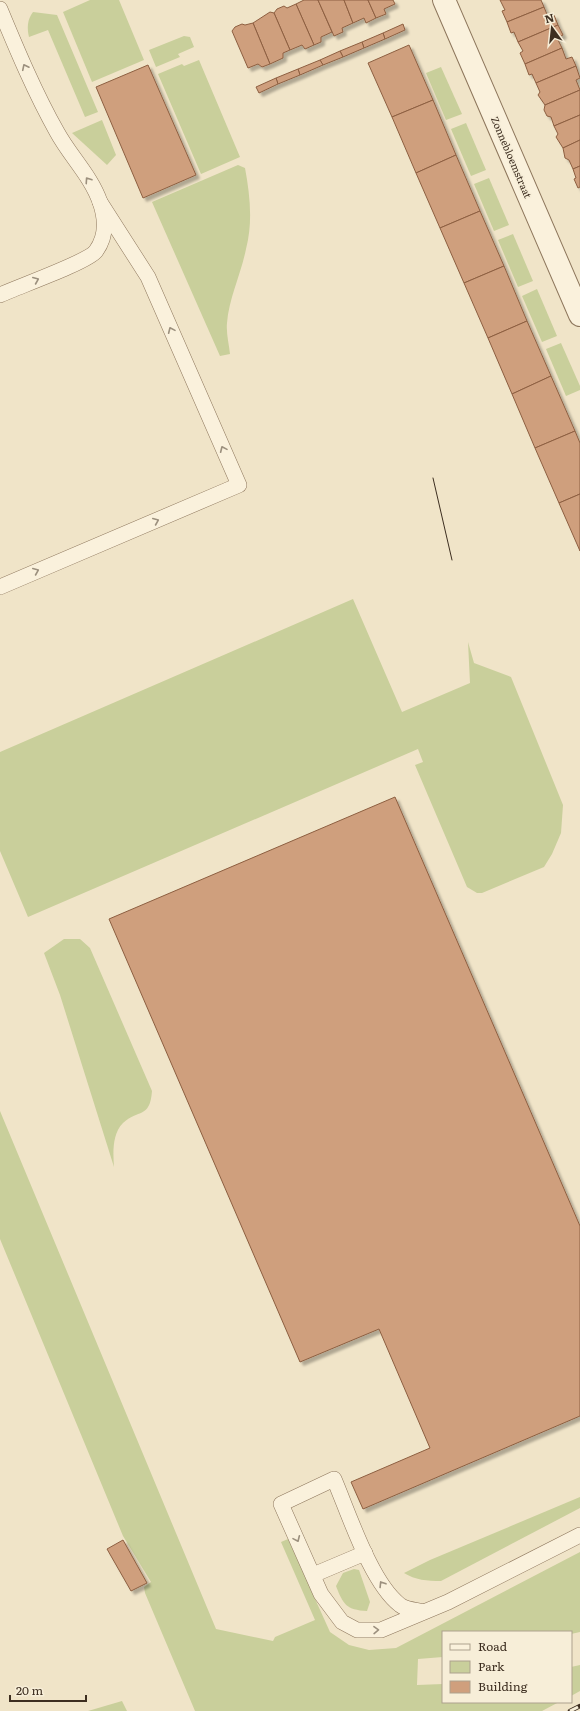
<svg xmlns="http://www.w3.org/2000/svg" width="580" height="1711" font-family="Literata,serif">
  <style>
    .green { fill: #c9cf9b }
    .building { fill: #cf9f7d; stroke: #8d5f41; filter: url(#shadow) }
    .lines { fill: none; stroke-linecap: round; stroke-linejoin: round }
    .service-casing { stroke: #8d765c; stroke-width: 16 }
    .minor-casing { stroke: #8d765c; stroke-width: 24 }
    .service { stroke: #faf1dc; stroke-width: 15 }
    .minor { stroke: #faf1dc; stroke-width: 22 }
    .tram { stroke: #3d2e20; stroke-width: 1 }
    .rail-casing { stroke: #3d2e20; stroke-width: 4.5 }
    .rail { stroke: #f7eed8; stroke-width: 3; stroke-dasharray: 9; stroke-linecap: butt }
    .oneway { stroke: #9c907e }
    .labels { text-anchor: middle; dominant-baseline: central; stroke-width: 3.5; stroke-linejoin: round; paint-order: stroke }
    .street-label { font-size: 10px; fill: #3d2e20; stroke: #f7eed8 }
  </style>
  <defs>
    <filter id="shadow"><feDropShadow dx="3.5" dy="3.5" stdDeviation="1" flood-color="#0004"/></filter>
  </defs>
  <rect width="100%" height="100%" fill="#f0e4c8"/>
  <!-- green -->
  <g class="green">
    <polygon points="90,0 119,0 144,60 92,82 63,12"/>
    <path d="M33 12 57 15 98 112 85 117 48 30 29 37C27 28 27 20 33 12Z"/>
    <polygon points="184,36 190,37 194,47 178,54 180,57 156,67 149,50"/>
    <polygon points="199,60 240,157 201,174 158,74 182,64 184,66"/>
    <polygon points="441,67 462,114 446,120 426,73"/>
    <polygon points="102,120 116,155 107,165 72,133"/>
    <polygon points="466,123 486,170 471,176 451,129"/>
    <path d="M238 165 245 168C250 195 253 222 246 249 241 274 229 298 227 323 226 333 229 344 230 354L220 356 152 202Z"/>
    <polygon points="489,178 509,225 494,231 474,184"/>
    <polygon points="513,234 533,281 518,287 498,240"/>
    <polygon points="537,289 557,336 542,342 522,296"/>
    <polygon points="561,343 580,386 580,390 566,396 546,349"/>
    <polygon points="353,599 402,712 470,683 468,642 474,663 511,677 563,805 561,833 552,854 544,867 482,893 477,893 467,887 415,765 423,762 418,749 28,917 0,851 0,752"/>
    <path d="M64 939H80L90 948 152 1091C150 1119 138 1109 123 1123 112 1134 113 1153 114 1167L60 995 44 953Z"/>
    <polygon points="0,1111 216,1629 273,1641 275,1637 315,1620 281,1542 288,1539 330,1632 349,1645 369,1650 396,1648 580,1552 580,1632 571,1634 571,1632 443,1632 443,1657 418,1659 417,1685 443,1684 443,1702 559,1702 542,1711 195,1711 145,1593 144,1587 151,1582 123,1536 0,1239"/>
    <path d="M580 1497V1508L441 1581C427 1581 415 1580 404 1573L430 1560Z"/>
    <path d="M354 1569 359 1570 370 1602 367 1611C346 1610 343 1604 336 1586L343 1573Z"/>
    <polygon points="580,1665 580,1691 571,1696 571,1667"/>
    <polygon points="122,1701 127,1711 88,1711"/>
  </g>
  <!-- building -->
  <g class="building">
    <polygon points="304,0 318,0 332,32 321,37 321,42 314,45 296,4"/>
    <polygon points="318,0 344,0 353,23 342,28 343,32 334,36"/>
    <polygon points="344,0 368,0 376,18 366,23 364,18 353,23"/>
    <polygon points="368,0 393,0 395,4 384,9 386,14 376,18"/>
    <polygon points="500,0 541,0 544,7 507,22 502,11 505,10"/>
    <polygon points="296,4 314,45 305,49 302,45 290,50 274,13 277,9 284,6 287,8"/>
    <polygon points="544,7 548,17 554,15 558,25 518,42 514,32 511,33 507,22"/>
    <polygon points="270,12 274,13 290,50 283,53 283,58 270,64 253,23"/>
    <polygon points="253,23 270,64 262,67 258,64 248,68 232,31 235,27 242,24 245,25"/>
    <polygon points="403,24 405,30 385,39 383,33"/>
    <polygon points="558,25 563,35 557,38 562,48 525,64 520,53 523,51 518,42"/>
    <polygon points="383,33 385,39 364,48 362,42"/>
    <polygon points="362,42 364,48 343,57 340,51"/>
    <polygon points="409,45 433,100 392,117 368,63"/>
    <polygon points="562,48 566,59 572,57 576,66 536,83 532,74 529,75 525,64"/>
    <polygon points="340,51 343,57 323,65 320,60"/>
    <polygon points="320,60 323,65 300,75 298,69"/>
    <polygon points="148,65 196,175 143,198 96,87"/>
    <polygon points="576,66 580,78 576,80 580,90 545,105 538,95 540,92 536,83"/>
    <polygon points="298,69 300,75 278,84 276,78"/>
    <polygon points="276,78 278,84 259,93 256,87"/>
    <polygon points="580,90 580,115 554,126 551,117 547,116 544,110 545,105"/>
    <polygon points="433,100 456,155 416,173 392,117"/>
    <polygon points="580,115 580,140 563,148 556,137 558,134 554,126"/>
    <polygon points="580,140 580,166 573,169 569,160 565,158 563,148"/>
    <polygon points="456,155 480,211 440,228 416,173"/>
    <polygon points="580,166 580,187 578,188 574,179 576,178 573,169"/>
    <polygon points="480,211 504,266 464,283 440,228"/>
    <polygon points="504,266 527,321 488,338 464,283"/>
    <polygon points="527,321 551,376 512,394 488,338"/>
    <polygon points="551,376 575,431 535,448 512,394"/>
    <polygon points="575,431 580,443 580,494 559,503 535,448"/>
    <polygon points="580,494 580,551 559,503"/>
    <polygon points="395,797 580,1226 580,1416 363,1509 351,1482 430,1448 379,1329 300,1362 109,919"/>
    <polygon points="123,1540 147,1583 131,1591 107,1549"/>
  </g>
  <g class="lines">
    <!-- service casing -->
    <g class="service-casing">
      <g id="service">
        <path d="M0 9C17 50 35 93 57 132 70 156 91 176 100 202 106 219 107 236 96 251 88 262 17 287 0 295"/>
        <polyline points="0,587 239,485 148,277 100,202"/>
        <polyline points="313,1575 365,1553"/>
        <path d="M424 1612C417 1610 406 1610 400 1605 371 1583 349 1514 334 1479L281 1504 321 1594 342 1622 357 1630H381L448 1602 580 1535"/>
      </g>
    </g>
    <!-- minor casing -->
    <g class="minor-casing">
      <polyline id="minor" points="444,0 580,315"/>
    </g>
    <!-- service -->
    <use href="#service" class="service"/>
    <!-- minor -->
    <use href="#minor" class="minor"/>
    <!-- tram -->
    <polyline class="tram" points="433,478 452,560"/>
    <!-- rail casing -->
    <g class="rail-casing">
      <polyline id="rail" points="570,1711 580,1706"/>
    </g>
    <!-- rail -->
    <use href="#rail" class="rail"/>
  </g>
  <!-- one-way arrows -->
  <defs><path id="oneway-chevron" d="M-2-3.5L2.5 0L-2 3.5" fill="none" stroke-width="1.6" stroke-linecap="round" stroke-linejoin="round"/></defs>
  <g class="oneway">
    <use href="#oneway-chevron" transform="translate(25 67) rotate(-116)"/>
    <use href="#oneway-chevron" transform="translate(88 180) rotate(-124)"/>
    <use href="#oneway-chevron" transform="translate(36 280) rotate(-23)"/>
    <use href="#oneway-chevron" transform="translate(171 330) rotate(-114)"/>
    <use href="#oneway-chevron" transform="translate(223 449) rotate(-114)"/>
    <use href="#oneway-chevron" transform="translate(156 521) rotate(-23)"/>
    <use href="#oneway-chevron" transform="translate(36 571) rotate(-23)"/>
    <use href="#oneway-chevron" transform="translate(297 1539) rotate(66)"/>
    <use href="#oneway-chevron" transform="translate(382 1584) rotate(-122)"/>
    <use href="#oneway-chevron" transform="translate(376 1630) rotate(-1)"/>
  </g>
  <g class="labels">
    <!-- street labels -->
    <g class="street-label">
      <text transform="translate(512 157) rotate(67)">Zonnebloemstraat</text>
    </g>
  </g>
  <!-- legend -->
  <rect x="442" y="1631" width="130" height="72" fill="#f7eed8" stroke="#ada18e"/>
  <rect x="450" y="1644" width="20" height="6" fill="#faf1dc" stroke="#ada18e"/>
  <text x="478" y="1651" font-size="12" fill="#3d2e20">Road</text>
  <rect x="450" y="1661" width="20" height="12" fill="#c9cf9b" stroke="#ada18e"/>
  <text x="478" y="1671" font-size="12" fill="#3d2e20">Park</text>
  <rect x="450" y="1681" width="20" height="12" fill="#cf9f7d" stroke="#ada18e"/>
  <text x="478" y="1691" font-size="12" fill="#3d2e20">Building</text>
  <!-- north arrow -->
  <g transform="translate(552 28) rotate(345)" stroke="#f7eed8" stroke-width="3" paint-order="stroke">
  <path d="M0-3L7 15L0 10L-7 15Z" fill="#3d2e20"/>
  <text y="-6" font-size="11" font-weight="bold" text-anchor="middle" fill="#3d2e20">N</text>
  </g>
  <!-- scale -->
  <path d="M10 1695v6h76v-6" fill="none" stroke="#3d2e20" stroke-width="2"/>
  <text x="16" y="1695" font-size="12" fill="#3d2e20" stroke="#f7eed8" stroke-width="3" paint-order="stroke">20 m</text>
</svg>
